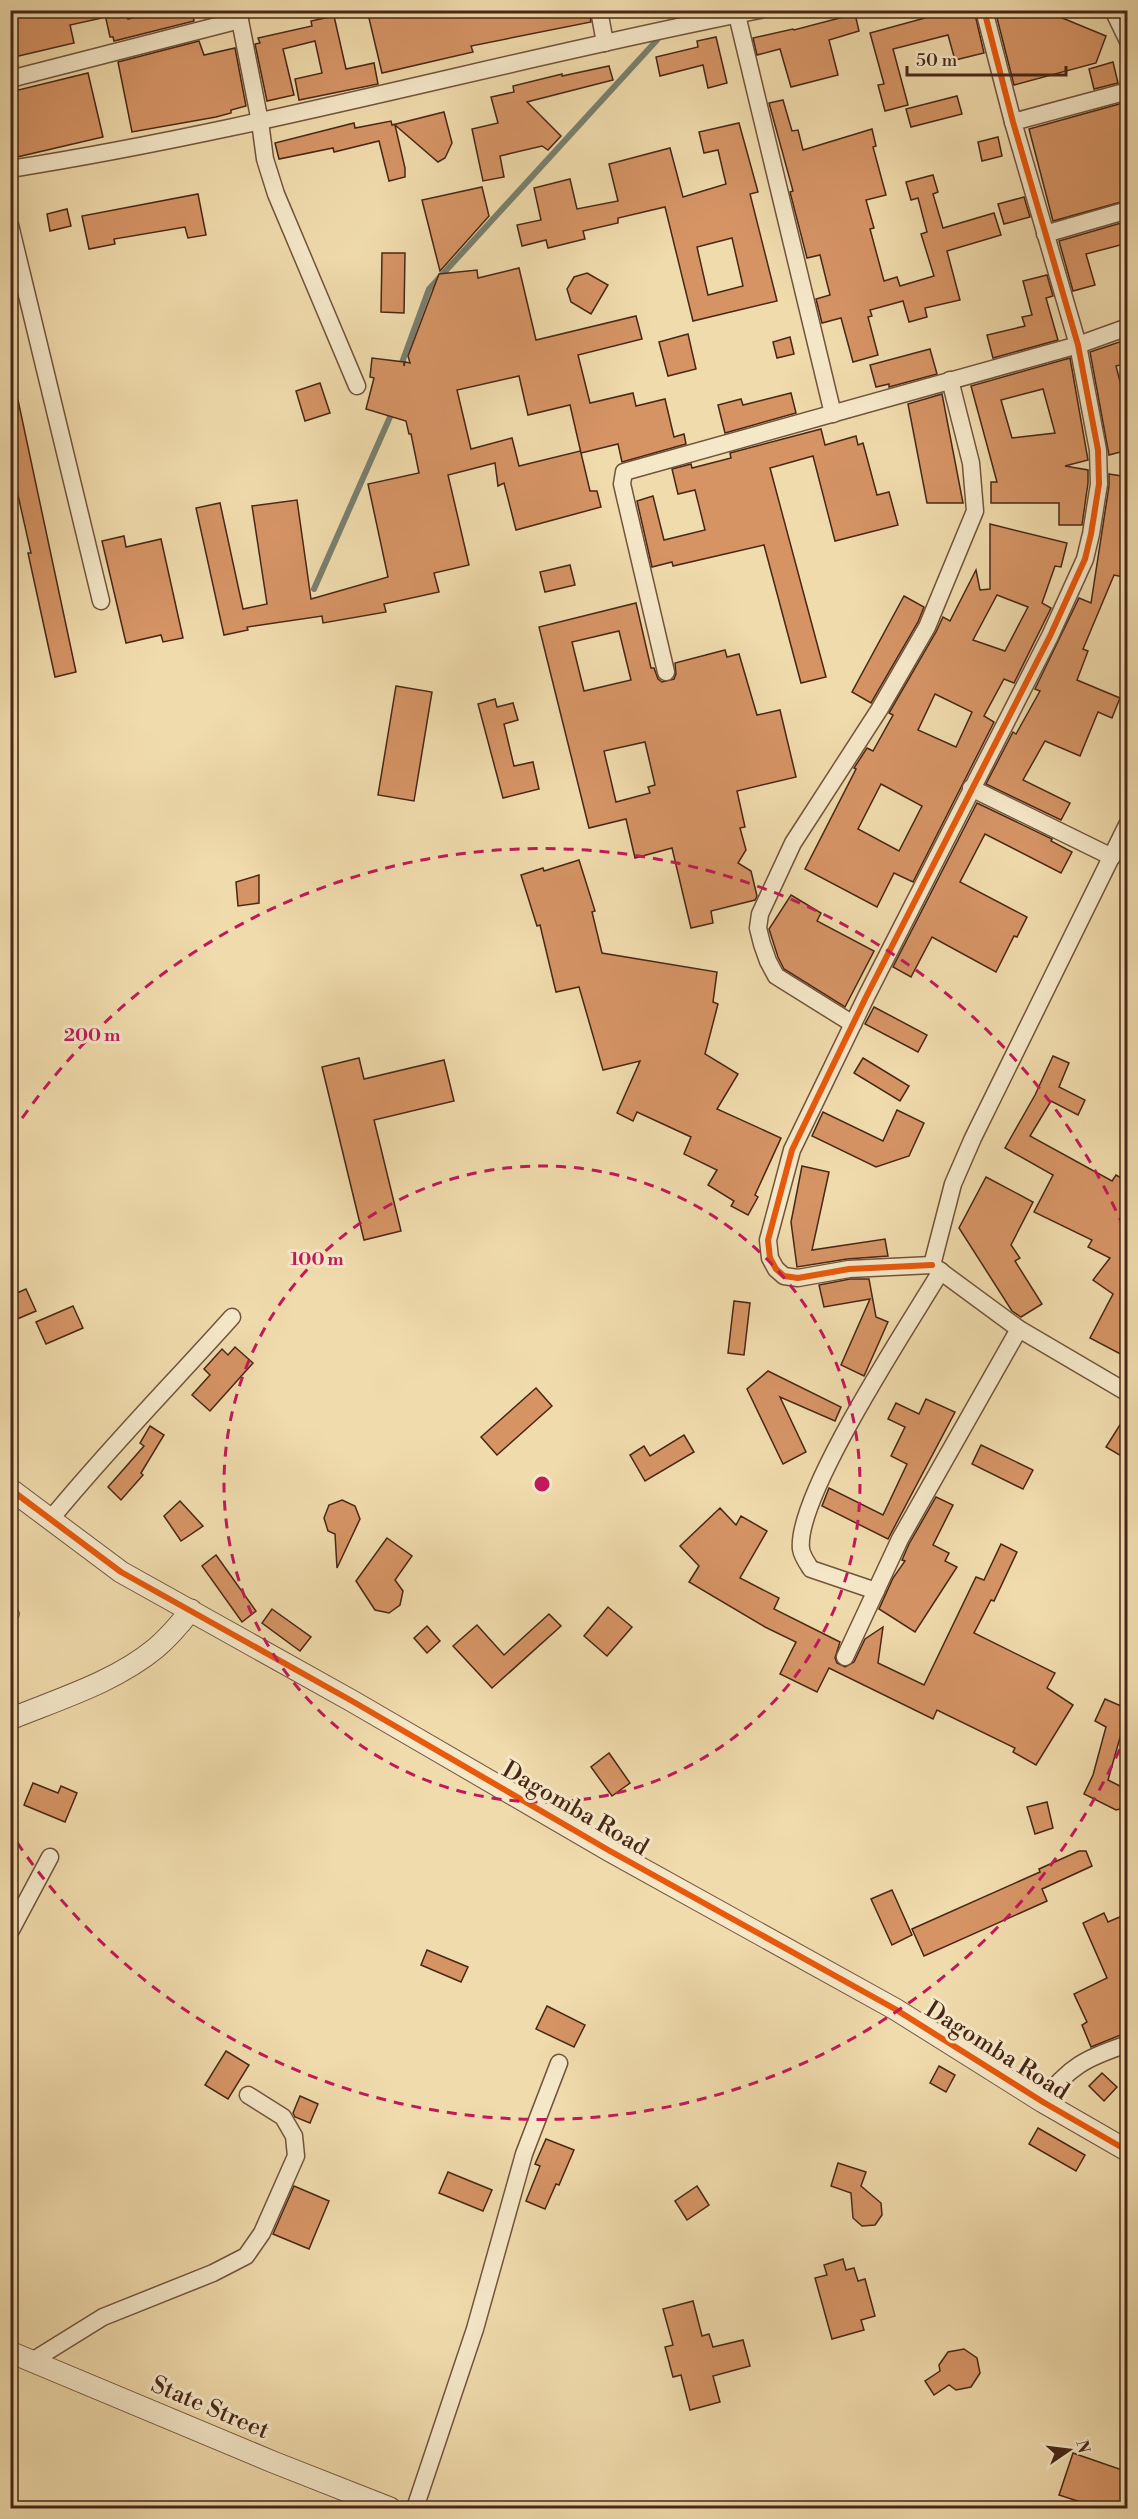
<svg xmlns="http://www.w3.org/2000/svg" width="1138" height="2519" font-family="'Libre Bodoni',serif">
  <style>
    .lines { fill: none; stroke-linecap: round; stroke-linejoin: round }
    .stream { stroke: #79806f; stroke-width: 6 }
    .building { fill: #d69465; stroke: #482716; stroke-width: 1.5; fill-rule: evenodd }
    .service-casing { stroke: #72543c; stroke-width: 10 }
    .minor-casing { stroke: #72543c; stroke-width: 19 }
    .tertiary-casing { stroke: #72543c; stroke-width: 23 }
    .service { stroke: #f5e8c9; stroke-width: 8 }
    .minor { stroke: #f5e8c9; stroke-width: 16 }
    .tertiary { stroke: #f5e8c9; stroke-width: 21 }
    .cycleway-casing { stroke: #f5e8c9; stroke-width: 10 }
    .cycleway { stroke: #e8590c; stroke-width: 6 }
    .ring { fill: none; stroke: #c2185b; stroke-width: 3; stroke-dasharray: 10 8 }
    .labels { text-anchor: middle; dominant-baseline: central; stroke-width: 6; stroke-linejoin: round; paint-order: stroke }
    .street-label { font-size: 24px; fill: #482716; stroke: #f5e8c9 }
    .centre { fill: #c2185b; stroke: #f5e8c9; stroke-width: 3 }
    .ring-label { font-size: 18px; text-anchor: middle; font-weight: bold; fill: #c2185b; stroke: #f5e8c9; stroke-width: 6; stroke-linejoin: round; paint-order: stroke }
  </style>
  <rect width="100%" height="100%" fill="#f0dbac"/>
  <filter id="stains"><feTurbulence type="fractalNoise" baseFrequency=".00333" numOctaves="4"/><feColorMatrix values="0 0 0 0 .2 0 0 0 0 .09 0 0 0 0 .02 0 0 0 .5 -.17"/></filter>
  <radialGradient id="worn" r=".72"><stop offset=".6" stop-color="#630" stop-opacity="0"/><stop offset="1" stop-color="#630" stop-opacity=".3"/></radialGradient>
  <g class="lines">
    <!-- stream -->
    <g class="stream">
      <polyline points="400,368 429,289 657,40"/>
      <polyline points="314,589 390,417 391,410"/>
    </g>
  </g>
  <!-- building -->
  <g class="building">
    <polygon points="10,10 101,10 102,18 70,25 74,43 10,58"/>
    <polygon points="104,10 126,10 128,19 165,10 192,10 194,21 114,41 113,37 110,37"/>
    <polygon points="385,10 523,10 524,15 545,10 589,10 591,22 471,46 473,52 382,73 368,14"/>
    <polygon points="954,10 974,10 984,53 955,60 948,35 893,49 908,105 885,111 878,85 884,84 870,33"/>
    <polygon points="995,10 1043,10 1106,36 1096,63 1014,85"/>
    <polygon points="855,14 859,31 829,40 838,75 791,87 780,49 757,55 753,38 793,29 794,30"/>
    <polygon points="334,16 346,69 374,63 378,84 299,100 295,79 322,73 315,41 283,49 294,95 267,101 255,44 260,43 258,38 312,26 311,21"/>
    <polygon points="716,37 727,83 708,88 703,65 660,76 656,57 698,47 697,41"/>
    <polygon points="199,41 204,55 235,48 246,106 231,110 231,113 216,117 132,132 118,62"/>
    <polygon points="1113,62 1118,83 1094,89 1089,69"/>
    <polygon points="609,66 613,80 527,102 561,136 548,150 542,146 500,156 504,177 483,181 472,129 498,123 491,97 514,92 513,86 562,74 562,76"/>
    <polygon points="88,73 103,137 17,157 10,127 10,92"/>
    <polygon points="957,96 962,114 911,127 906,109"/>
    <polygon points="783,100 792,131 798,130 803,150 872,129 876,146 873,147 886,195 866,200 874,228 870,229 884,281 897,277 900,286 934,276 921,234 927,232 918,198 911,200 906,182 933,175 938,192 933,194 943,228 994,213 1001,235 947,251 960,300 925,308 927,317 909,322 903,301 870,310 872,316 868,317 878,355 853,362 841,318 822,323 816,299 830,295 820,255 807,258 790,192 793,191 769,103"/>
    <polygon points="1123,103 1128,119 1128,200 1053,221 1029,129"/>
    <polygon points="444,112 452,143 445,158 438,162 395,125 405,168 405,177 389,181 379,141 334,152 333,148 279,159 275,143 354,123 355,128 391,121 392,125"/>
    <path d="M739 123 758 192 750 194 777 301 693 321 665 207 618 218V223L583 231 585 239 548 248 546 240 522 246 517 225 541 220 534 188 570 179 577 209 618 201 609 164 670 148 683 197 726 184 718 150 704 153 699 132ZM732 238 743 286 708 295 697 247Z"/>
    <polygon points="998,137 1002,156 982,161 978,142"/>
    <polygon points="482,187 489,216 440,271 422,200"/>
    <polygon points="198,194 206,235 188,238 185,227 114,239 115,244 89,249 82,216"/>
    <polygon points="1024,197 1030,217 1004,224 998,204"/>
    <polygon points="67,209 71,226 50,231 47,214"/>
    <polygon points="1128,221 1128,243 1086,254 1095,285 1073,291 1059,241"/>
    <polygon points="382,253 405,253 404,313 381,312"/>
    <path d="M519 268 536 340 636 316 642 339 578 355 590 403 633 393 636 406 665 399 674 437 684 434 686 444 622 462 618 444 581 453 590 491H597L601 507 516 530 504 483 498 486 495 463 448 475 469 565 434 573 439 592 384 604 386 612 323 623 322 616 247 627 248 630 224 635 196 508 220 503 243 609 267 604 252 506 297 500 311 599 388 577 368 484 419 473 411 434H409L406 421 366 409 374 378 370 377 372 358 404 362V366L405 362 410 363 408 356 439 274 477 270 478 278ZM519 376 528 415 570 405 581 453 580 451 519 466 512 438 471 449 457 390Z"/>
    <polygon points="587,273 608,285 591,314 571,302 567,289 574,277"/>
    <polygon points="1047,275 1053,296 1046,298 1058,340 993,358 987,335 1025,326 1022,317 1032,315 1023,281"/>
    <polygon points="688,334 696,369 668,376 659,342"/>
    <polygon points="790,337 794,354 777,358 773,342"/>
    <polygon points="1128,339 1128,363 1116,366 1128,412 1128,450 1109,455 1090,352"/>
    <polygon points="930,349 937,374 889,387 889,384 876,387 870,365"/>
    <path d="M1070 358 1088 460 1065 466 1088 470V483L1082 525H1059V503H991V482H997L971 386ZM1043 389 1055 433 1012 438 1001 400Z"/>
    <polygon points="320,383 330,413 305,421 296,391"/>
    <polygon points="791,393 796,413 725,433 718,405 741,399 743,405"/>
    <polygon points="942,394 963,503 927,503 908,404"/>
    <polygon points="10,400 18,400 76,672 55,677 28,553 31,553 10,460"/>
    <polygon points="821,429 825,445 856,436 858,445 863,443 877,495 889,492 898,525 835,541 813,456 770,468 826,677 801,683 764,545 673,566 672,562 652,567 637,501 653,496 664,540 705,530 695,490 678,494 672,469 691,464 692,468 731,458 730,453"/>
    <polygon points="1109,474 1128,477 1128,578 1114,575 1083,649 1088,651 1077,680 1120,698 1112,718 1098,712 1080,756 1045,741 1023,780 1070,803 1061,820 986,784 1013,732 1016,734 1040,691 1035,689 1079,598 1091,603 1109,486"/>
    <path d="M990 524 1067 543 1061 567 1055 566 1042 603 1051 608 1014 683 1004 679 984 716 994 722 913 882 894 873 877 907 805 869 856 769 854 768 867 748 873 751 893 715 889 713 936 632 943 617 950 621 976 570 980 590 990 589ZM997 595 1028 607 1005 651 973 640ZM935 694 972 712 956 747 918 730ZM881 784 922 806 899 851 858 829Z"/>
    <polygon points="124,536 126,547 161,539 183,638 163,642 161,635 126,643 102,541"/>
    <polygon points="570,565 575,585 545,592 540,572"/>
    <polygon points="904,596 924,607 918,622 871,703 852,692"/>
    <path d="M636 603 651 668H654L658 679 662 682 674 679 676 674 675 663 725 650 727 657 739 654 757 715 780 710 796 777 737 791 745 827 740 828 746 850 738 863 751 871 757 896 755 900 711 911 713 923 691 928 672 848 635 858 626 819 589 828 539 627ZM619 631 631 680 584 691 572 642ZM645 742 655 785 648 787 650 793 616 802 604 751Z"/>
    <polygon points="396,686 432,692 414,801 378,795"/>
    <polygon points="495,699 497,707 513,703 518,720 504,724 514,766 533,762 539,789 503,798 478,704"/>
    <polygon points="977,803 1052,839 1051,841 1072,852 1061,873 985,834 960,882 1027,917 1017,937 1014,936 996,972 932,937 911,977 893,967"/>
    <polygon points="579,860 595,911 592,912 602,953 717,972 713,1002 718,1004 705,1054 738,1074 717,1109 781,1138 755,1195 758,1197 748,1215 731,1206 734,1201 708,1185 717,1170 684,1154 691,1137 637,1112 633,1121 617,1113 640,1061 603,1070 579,987 556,992 540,925 537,926 521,875 543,868 544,871"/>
    <polygon points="259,875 259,903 238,906 236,882"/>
    <polygon points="791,895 821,913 817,921 874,951 845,1007 784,969 778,957 769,929"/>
    <polygon points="874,1007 927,1035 918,1052 865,1024"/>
    <polygon points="1053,1056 1069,1063 1059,1087 1085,1100 1078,1115 1051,1101 1030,1136 1112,1181 1116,1175 1128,1182 1128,1358 1090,1338 1113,1294 1093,1280 1110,1258 1088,1247 1092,1240 1034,1212 1053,1175 1005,1148 1035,1095"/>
    <polygon points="359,1058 364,1079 444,1060 454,1101 374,1120 401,1231 364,1240 322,1067"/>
    <polygon points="863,1058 909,1086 900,1101 854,1073"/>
    <polygon points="897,1110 924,1123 909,1156 876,1167 812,1136 823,1112 883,1141"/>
    <polygon points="802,1166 829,1172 812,1250 885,1239 888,1256 847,1259 797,1267 791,1222"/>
    <polygon points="986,1177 1033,1202 1011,1245 1020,1258 1015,1261 1042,1304 1021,1317 1012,1311 959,1228"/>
    <polygon points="850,1279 869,1279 876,1317 888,1322 864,1376 841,1365 870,1299 824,1307 819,1285"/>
    <polygon points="26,1289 36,1311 10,1322 10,1296"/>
    <polygon points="734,1301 750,1303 744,1355 728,1353"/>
    <polygon points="73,1306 83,1328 46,1344 36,1322"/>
    <polygon points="235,1347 253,1363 210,1411 192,1395 210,1375 204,1369 222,1349 228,1355"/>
    <polygon points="768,1371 841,1407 835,1421 780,1397 806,1452 783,1464 747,1389"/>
    <polygon points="536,1388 552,1406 497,1455 481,1437"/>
    <polygon points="926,1399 955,1412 888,1539 822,1506 829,1488 883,1515 907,1464 891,1456 905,1427 888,1419 896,1403 919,1414"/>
    <polygon points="1128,1412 1128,1460 1106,1447"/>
    <polygon points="150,1426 164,1435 141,1473 143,1475 121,1500 108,1487 144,1446 140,1443"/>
    <polygon points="684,1435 694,1452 645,1481 630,1455 644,1446 650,1456"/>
    <polygon points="981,1445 1033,1470 1023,1489 972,1464"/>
    <polygon points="936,1497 953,1505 933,1545 949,1553 945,1561 957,1567 915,1632 879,1609 893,1578 905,1561 902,1560 909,1544"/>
    <polygon points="342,1500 355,1506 360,1519 337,1568 335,1534 328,1531 324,1518 329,1505"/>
    <polygon points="180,1501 203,1526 181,1541 164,1516"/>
    <polygon points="720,1508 736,1525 741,1516 767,1531 740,1578 779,1598 774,1609 840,1642 835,1658 837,1663 845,1667 854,1662 865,1639 883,1627 878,1663 924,1685 976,1577 984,1580 1001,1544 1017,1552 994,1601 991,1600 974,1633 1055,1673 1047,1688 1073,1705 1036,1765 1013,1752 1015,1748 937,1710 933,1719 829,1668 817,1692 780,1674 796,1642 765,1627 689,1582 699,1566 680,1546"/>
    <polygon points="387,1538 412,1556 395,1580 403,1591 400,1605 389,1613 375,1610 356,1581"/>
    <polygon points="216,1555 256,1611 242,1622 202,1566"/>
    <polygon points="608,1607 632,1627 607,1656 584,1636"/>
    <polygon points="272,1609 311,1637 300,1651 262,1623"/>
    <polygon points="549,1614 561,1626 492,1688 453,1646 477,1625 504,1655"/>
    <polygon points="427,1626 440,1641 427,1653 414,1638"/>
    <polygon points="1105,1699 1128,1709 1128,1737 1121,1734 1108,1780 1128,1790 1128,1800 1124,1808 1116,1810 1084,1794 1093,1775 1106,1727 1095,1721"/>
    <polygon points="609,1753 630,1783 612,1796 591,1767"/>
    <polygon points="33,1783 58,1793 61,1786 77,1793 65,1822 24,1805"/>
    <polygon points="1047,1802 1053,1828 1035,1834 1027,1807"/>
    <polygon points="1079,1851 1086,1851 1092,1866 1042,1889 1047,1901 924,1956 912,1929 1040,1872 1039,1869"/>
    <polygon points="892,1890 912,1935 892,1945 871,1899"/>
    <polygon points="1104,1913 1108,1922 1122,1916 1128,1928 1128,2032 1091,2047 1082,2025 1087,2022 1074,1994 1107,1978 1083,1923"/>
    <polygon points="427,1950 468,1967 461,1982 421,1965"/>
    <polygon points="547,2006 585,2025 574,2047 536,2029"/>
    <polygon points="226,2051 249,2065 228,2099 205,2085"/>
    <polygon points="939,2066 955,2075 946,2092 930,2083"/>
    <polygon points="1102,2073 1117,2087 1104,2101 1089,2086"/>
    <polygon points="300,2096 318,2104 310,2123 295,2117 293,2113"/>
    <polygon points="1038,2128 1085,2155 1076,2171 1029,2144"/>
    <polygon points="546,2139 574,2150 559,2185 556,2184 545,2209 526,2201 540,2166 535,2164"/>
    <polygon points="838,2163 866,2172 861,2186 881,2203 882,2215 875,2225 862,2226 853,2218 851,2193 831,2186"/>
    <polygon points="448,2172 492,2190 483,2211 439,2193"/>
    <polygon points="294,2186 329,2201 309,2249 273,2234"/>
    <polygon points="697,2186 709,2205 687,2220 675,2201"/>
    <polygon points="843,2259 846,2270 854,2268 858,2281 865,2279 875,2316 861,2320 864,2330 832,2339 815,2278 827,2275 824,2265"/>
    <polygon points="693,2301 702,2336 709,2334 713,2347 743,2340 750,2366 713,2376 720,2402 690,2410 681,2375 673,2377 665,2347 673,2345 663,2309"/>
    <polygon points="964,2349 977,2358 980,2373 971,2387 956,2390 949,2385 934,2395 925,2381 940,2371 939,2365 948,2352"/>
    <polygon points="1073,2453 1128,2472 1128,2501 1125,2508 1099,2508 1059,2495"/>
  </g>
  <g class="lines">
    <!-- service casing -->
    <g class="service-casing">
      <polyline id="service" points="10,1603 15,1614 10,1623"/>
    </g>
    <!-- minor casing -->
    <g class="minor-casing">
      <g id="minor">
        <polyline points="238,10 260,122 265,159 276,194 357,386"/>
        <polyline points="599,10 605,43"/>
        <polyline points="1113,10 1128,41"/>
        <polyline points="737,15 833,414"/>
        <polyline points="10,79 240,20"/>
        <polyline points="1013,122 1128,91"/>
        <path d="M10 169C263 129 509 59 760 10"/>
        <polyline points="10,225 101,601"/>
        <polyline points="1045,234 1128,210"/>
        <polyline points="666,672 622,484 624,472 1078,345 1128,327"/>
        <polyline points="971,788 1112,857"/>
        <polyline points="1128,823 973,1138 953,1184 932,1265 1019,1329 1128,1393"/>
        <polyline points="853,1024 776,976 768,961 762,944 758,928 760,914 793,843 879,710 927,627 975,511 971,463 950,380"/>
        <polyline points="932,1265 849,1269 798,1278 784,1276 776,1269 770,1258 768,1240 792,1150 866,997 1050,636 1085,559 1091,534 1099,484 1098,450 1078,345 1013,122 984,10"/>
        <path d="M50 1520C107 1450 171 1385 232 1317"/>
        <path d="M876 1591 811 1569C807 1563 802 1556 801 1549 795 1496 910 1323 941 1271"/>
        <polyline points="845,1657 900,1539 1019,1329"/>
        <polyline points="10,1932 50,1857"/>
        <path d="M1043 2102C1067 2067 1088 2057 1128 2044"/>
        <polyline points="32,2361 103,2317 213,2273 246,2256 262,2233 296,2156 294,2136 283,2117 248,2095"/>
        <polyline points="415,2508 475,2329 524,2154 559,2063"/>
      </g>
    </g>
    <!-- tertiary casing -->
    <g class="tertiary-casing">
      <g id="tertiary">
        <polyline points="10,1489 121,1572 352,1701 610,1851 895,2009 1043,2102 1128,2151"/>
        <path d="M10 1719C59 1699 115 1682 156 1648 169 1637 180 1624 191 1610"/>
        <polyline points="10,2352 273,2462 390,2508"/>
      </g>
    </g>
    <!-- service -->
    <use href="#service" class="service"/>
    <!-- minor -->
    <use href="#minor" class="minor"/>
    <!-- tertiary -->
    <use href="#tertiary" class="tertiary"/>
    <!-- cycleway casing -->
    <g class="cycleway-casing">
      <g id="cycleway">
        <polyline points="932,1265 849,1269 798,1278 784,1276 776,1269 770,1258 768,1240 792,1150 866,997 1050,636 1085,559 1091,534 1099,484 1098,450 1078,345 1013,122 984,10"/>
        <polyline points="10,1489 121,1572 352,1701 610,1851 895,2009 1043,2102 1128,2151"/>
      </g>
    </g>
    <!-- cycleway -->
    <use href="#cycleway" class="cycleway"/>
  </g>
  <!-- distance rings -->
  <g class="ring">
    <circle cx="542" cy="1484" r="318"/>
    <path d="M1127 1733A636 636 0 0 1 12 1835M12 1133A636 636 0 0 1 1127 1235"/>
  </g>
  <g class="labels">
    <!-- street labels -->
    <g class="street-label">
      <text transform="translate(575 1809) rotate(30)">Dagomba Road</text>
      <text transform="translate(997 2051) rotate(32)">Dagomba Road</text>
      <text transform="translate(210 2408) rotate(23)">State Street</text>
    </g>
  </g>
  <circle cx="542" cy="1484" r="9" class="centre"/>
  <g class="ring-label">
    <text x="92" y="1041">200 m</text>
    <text x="317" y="1265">100 m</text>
  </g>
  <!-- margin -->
  <rect width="1138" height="2519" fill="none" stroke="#f0dbac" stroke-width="36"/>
  <rect x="12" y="12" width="1114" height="2495" fill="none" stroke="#482716" stroke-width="3"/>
  <rect x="18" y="18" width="1102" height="2483" fill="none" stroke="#482716" stroke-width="1.5"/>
  <!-- north arrow -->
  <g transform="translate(1069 2450) rotate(76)" stroke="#f5e8c9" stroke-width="4.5" paint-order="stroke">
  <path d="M0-4.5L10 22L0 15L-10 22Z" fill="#482716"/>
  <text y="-9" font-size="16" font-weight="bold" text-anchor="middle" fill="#482716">N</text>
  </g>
  <!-- scale -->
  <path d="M907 66v9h159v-9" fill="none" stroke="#482716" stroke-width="3"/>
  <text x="916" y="66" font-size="18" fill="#482716" stroke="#f5e8c9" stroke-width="4.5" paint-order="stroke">50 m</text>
  <rect width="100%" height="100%" filter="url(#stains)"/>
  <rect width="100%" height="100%" fill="url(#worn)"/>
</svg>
